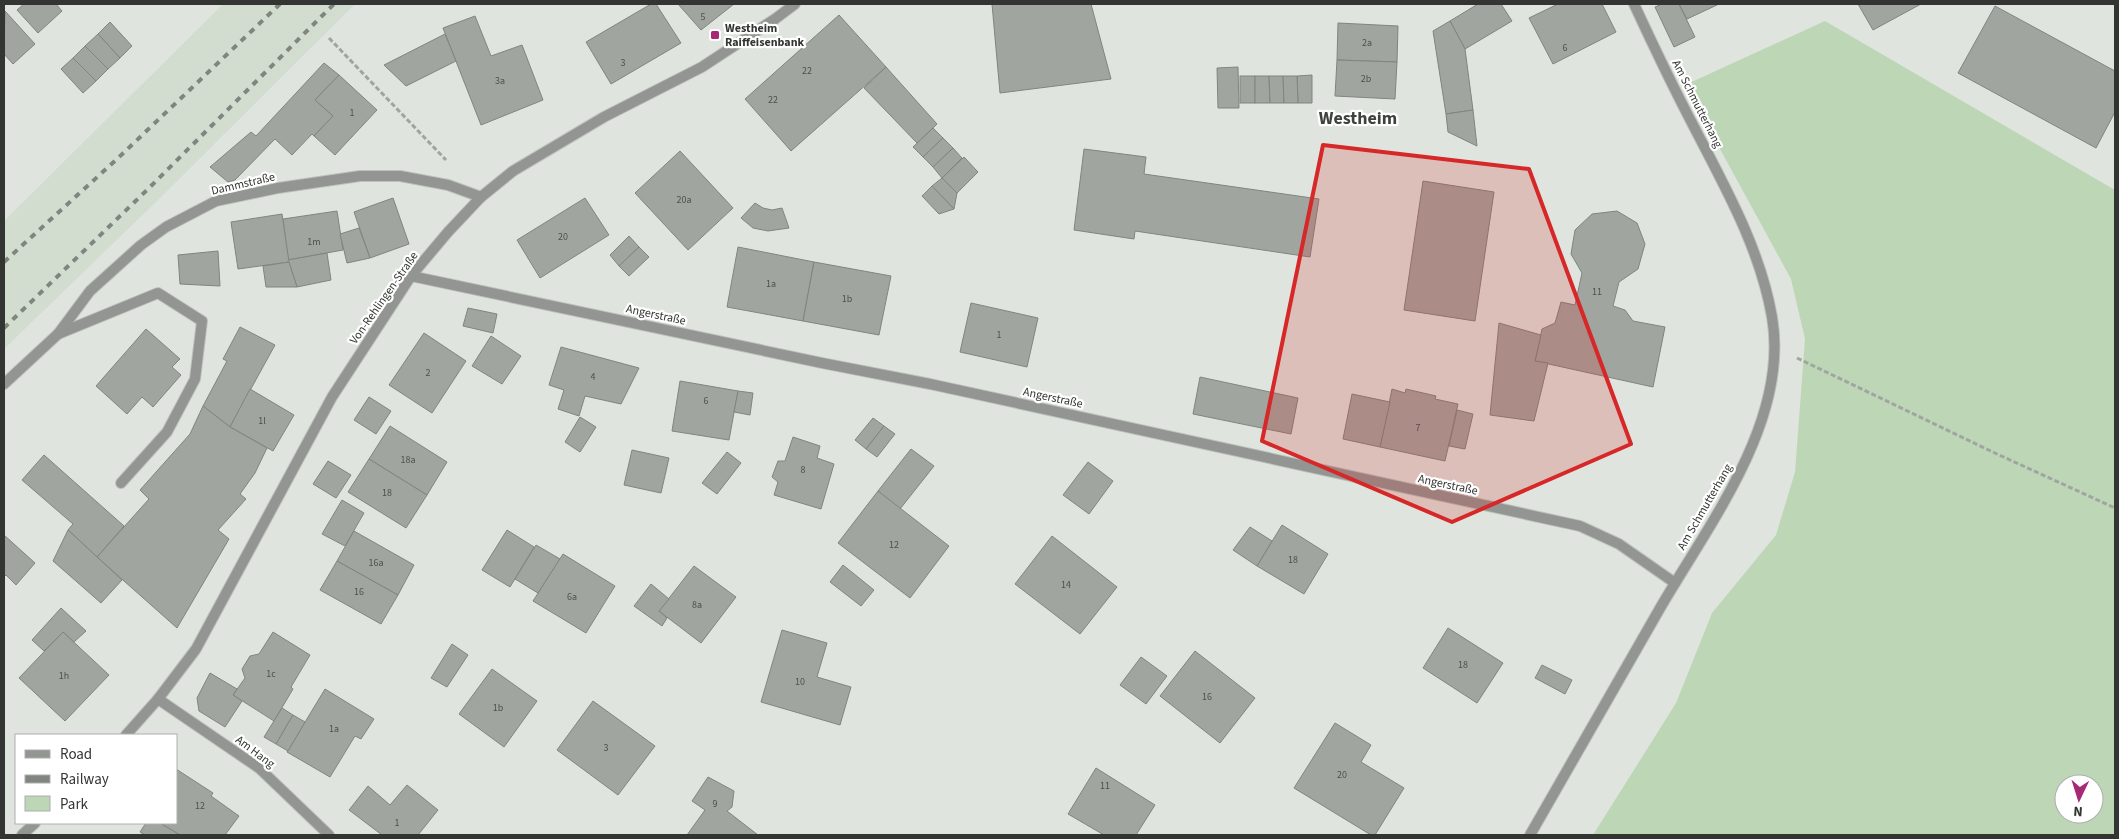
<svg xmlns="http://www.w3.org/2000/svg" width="2119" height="839" font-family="'Source Sans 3',sans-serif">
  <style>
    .built { fill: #d2dccf }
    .green { fill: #bdd6b6; fill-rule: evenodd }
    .building { fill: #a0a69f; stroke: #80857f }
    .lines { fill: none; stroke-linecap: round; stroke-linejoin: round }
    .minor-casing { stroke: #bdc2bc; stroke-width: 12 }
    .tertiary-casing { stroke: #bdc2bc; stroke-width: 12 }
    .path { stroke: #a1a5a0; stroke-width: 3; stroke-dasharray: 5 2.5; stroke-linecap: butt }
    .minor { stroke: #929592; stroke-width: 10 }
    .tertiary { stroke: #929592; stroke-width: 10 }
    .rail { stroke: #818580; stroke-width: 4; stroke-dasharray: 6 6; stroke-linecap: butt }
    .marked { fill: #d62828; fill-opacity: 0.2; stroke: #d62828; stroke-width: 4; stroke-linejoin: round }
    .poi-dot { fill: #a92875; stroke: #fff; stroke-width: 2 }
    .labels { text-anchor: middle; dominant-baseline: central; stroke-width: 4.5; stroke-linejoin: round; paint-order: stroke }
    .number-label { font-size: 10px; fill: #4e514d }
    .poi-label { font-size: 12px; font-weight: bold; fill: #333532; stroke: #fff; text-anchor: start }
    .street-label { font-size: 12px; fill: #333532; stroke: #fff }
    .district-label { font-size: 18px; font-weight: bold; fill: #3e423c; stroke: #fff }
  </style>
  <rect width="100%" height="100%" fill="#dfe5de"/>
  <!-- built -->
  <polygon class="built" points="223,4 355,4 158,200 4,349 4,221"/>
  <!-- green -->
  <path class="green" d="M1825 21 2115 190V835H1593L1676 703 1712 613 1776 535 1795 472 1805 339 1791 279 1685 85ZM2064 784H2094V814H2064Z"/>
  <!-- building -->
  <g class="building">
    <polygon points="24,4 56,4 62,11 38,33 17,10"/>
    <polygon points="651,4 656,4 681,43 611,84 586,42"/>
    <polygon points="678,4 734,4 701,30"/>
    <polygon points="992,4 1091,4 1111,79 1000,93"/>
    <polygon points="1478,4 1501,4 1512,21 1465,49 1450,21"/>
    <polygon points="1558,4 1602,4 1616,32 1553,64 1529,18"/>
    <polygon points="1662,4 1679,4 1695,37 1674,47 1655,7"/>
    <polygon points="1679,4 1719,4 1687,19"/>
    <polygon points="1858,4 1921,4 1873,30"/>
    <polygon points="1995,6 2115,71 2115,112 2096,148 1958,73"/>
    <polygon points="5,11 35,44 13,64 4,54"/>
    <polygon points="839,15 886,67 791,151 745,99"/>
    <polygon points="475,16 491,56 522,45 543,100 481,125 443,28"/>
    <polygon points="1450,21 1465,49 1473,110 1446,114 1433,31"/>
    <polygon points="110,22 132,46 120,58 98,34"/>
    <polygon points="1338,23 1398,26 1397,62 1337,60"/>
    <polygon points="98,34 120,58 108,69 85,46"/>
    <polygon points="445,34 456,61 406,86 384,65"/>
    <polygon points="85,46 108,69 96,81 73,58"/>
    <polygon points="73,58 96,81 83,93 61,69"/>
    <polygon points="1337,60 1397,62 1395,99 1335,96"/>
    <polygon points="324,63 339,75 315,100 333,116 314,136 312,134 292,155 275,139 235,180 228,182 210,167 251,132 256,136"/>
    <polygon points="886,67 937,124 917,143 864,88"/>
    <polygon points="1238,67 1239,108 1218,108 1217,68"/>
    <polygon points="339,75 377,110 335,155 314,136 333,116 315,100"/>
    <polygon points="1312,75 1312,103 1298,103 1297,76"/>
    <rect x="1240" y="76" width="15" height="27"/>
    <polygon points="1255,76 1269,76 1270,103 1255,103"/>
    <polygon points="1269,76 1283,76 1284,103 1270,103"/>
    <polygon points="1283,76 1297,76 1298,103 1284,103"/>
    <polygon points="1473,110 1477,146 1448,132 1446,114"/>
    <polygon points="933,128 943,138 923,157 913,147"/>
    <polygon points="943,138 953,148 933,167 923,157"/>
    <polygon points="953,148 962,158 942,178 933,167"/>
    <polygon points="1084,149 1146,157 1144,174 1319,199 1310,257 1135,231 1134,239 1074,230"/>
    <polygon points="680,151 733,208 688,250 635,193"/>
    <polygon points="964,157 978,172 957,193 942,178"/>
    <polygon points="942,178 957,193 954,209 932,186"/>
    <polygon points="1423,181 1494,192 1475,321 1404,310"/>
    <polygon points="932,186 954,209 939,214 922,196"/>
    <polygon points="393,198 409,244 370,258 354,212"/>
    <polygon points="585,198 609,235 540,278 517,240"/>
    <polygon points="755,203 763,208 772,210 782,208 789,228 768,231 753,228 741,218"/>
    <polygon points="337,211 343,250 288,260 283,219"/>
    <polygon points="1617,211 1637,223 1645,244 1638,269 1619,282 1613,306 1625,310 1633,321 1665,327 1653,387 1535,361 1542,329 1555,323 1561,302 1575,305 1582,273 1571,254 1575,230 1592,214"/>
    <polygon points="282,214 289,262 238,269 231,222"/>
    <polygon points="359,228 370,258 347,263 340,234"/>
    <polygon points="629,236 639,247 619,266 610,255"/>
    <polygon points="639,247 649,257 629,276 619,266"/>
    <polygon points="738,247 814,262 803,321 727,307"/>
    <polygon points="218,251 220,286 180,284 178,255"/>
    <polygon points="327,253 331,280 297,287 288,260"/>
    <polygon points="289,262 297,287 266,287 263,266"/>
    <polygon points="814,262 891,276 879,335 803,321"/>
    <polygon points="971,303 1038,318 1027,367 960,352"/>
    <polygon points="468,308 497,314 493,333 463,326"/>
    <polygon points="1499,323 1541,335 1535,361 1548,363 1534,421 1490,415"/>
    <polygon points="240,327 275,345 230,427 203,406 227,361 223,359"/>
    <polygon points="146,329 180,359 172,367 181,375 153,407 142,397 127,414 96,386"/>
    <polygon points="424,333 466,361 432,413 389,385"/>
    <polygon points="491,336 521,356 502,384 472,366"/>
    <polygon points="561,347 639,368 621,404 585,396 579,416 558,409 564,390 549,385"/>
    <polygon points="1200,377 1298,398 1291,434 1193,414"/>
    <polygon points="680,381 738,391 729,440 672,431"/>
    <polygon points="250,389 294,415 273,451 230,427"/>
    <polygon points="1392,389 1405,393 1406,389 1436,396 1435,399 1458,404 1445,461 1380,447"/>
    <polygon points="738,391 753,393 750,415 734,412"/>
    <polygon points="1352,394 1390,402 1380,447 1343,439"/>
    <polygon points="369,397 391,411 376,434 354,420"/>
    <polygon points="203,406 230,427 267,448 255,473 240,494 246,499 218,530 229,539 177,628 97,557 149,499 140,490 190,434"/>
    <polygon points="1457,410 1473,414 1465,449 1449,446"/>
    <polygon points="580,417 596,427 580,452 565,442"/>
    <polygon points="873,418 884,426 866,449 855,440"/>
    <polygon points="390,426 447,462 427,495 369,459"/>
    <polygon points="884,426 895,434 877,457 866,449"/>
    <polygon points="793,437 820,446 817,458 834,464 821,509 774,495 778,482 772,477 778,461 785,461"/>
    <polygon points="911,449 934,466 900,509 878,491"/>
    <polygon points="632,450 669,458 661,493 624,485"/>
    <polygon points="727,452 741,463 717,494 702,483"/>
    <polygon points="44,455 124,526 97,557 68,530 73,524 22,480"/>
    <polygon points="369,459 427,495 406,528 348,492"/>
    <polygon points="328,461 351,475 336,498 313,484"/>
    <polygon points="1088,462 1113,481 1089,514 1063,495"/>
    <polygon points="878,491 949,546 910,598 838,543"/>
    <polygon points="342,500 364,513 345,546 322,534"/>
    <polygon points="1282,525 1328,554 1304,594 1257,566"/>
    <polygon points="1250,527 1272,541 1257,566 1233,550"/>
    <polygon points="68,530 122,580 101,603 53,561"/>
    <polygon points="507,530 534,547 510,587 482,570"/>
    <polygon points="354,531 414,565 398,595 337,561"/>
    <polygon points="4,535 35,563 16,585 6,575 4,577"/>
    <polygon points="1052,536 1117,587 1080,634 1015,584"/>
    <polygon points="536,545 560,559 538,593 515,579"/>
    <polygon points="563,554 615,586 586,633 533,601"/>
    <polygon points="337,561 398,595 381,624 320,590"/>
    <polygon points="843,565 874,590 861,606 830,582"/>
    <polygon points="694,566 736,597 701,643 659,611"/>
    <polygon points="651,584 669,599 659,611 667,618 662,626 634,606"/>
    <polygon points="61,608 86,631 74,642 63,632 44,651 32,640"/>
    <polygon points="1448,628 1503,663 1477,703 1423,668"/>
    <polygon points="782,630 827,643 817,677 851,687 840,725 761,702"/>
    <polygon points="63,632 109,675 65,721 19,678"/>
    <polygon points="273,632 310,655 291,687 293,689 274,721 233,695 245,678 242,669 250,656 259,654"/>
    <polygon points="452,644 468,655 447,687 431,678"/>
    <polygon points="1195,651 1255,698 1220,743 1160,696"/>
    <polygon points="1141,657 1167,676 1146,704 1120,685"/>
    <polygon points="1542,665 1572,680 1565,694 1535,678"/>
    <polygon points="492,669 537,701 504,747 459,714"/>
    <polygon points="210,673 237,689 233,695 242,701 225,727 199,711 197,698"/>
    <polygon points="325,689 374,719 361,739 355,736 330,777 287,752"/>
    <polygon points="593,701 655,746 618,795 557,750"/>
    <polygon points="282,708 293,715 276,744 264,737"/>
    <polygon points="293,715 305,722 288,751 276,744"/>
    <polygon points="1335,723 1371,745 1361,762 1404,788 1375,835 1371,835 1294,788"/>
    <polygon points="1096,768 1155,805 1136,835 1104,835 1068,814"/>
    <polygon points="176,769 213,793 211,796 239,816 225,835 180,835 160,823 176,823"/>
    <polygon points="708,777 734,791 732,807 727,811 758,835 687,835 705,810 692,801"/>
    <polygon points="407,785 438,810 418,835 382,835 349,810 368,786 390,805"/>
    <polygon points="146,823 160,823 180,835 145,835 140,832"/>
  </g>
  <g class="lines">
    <!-- minor casing -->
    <g class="minor-casing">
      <g id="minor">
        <polyline points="411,276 822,363 930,384 1580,526 1619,544 1675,583"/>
        <polyline points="58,334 158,293 202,321 195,379 167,432 121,483"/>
        <polyline points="4,384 58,334 90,291 141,245 166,227 216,201 278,188 360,176 400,176 448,185 481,197"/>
        <polyline points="158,699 259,768 329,835"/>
        <path d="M1530 835C1573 760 1616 685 1659 610 1708 525 1790 421 1772 317 1760 248 1725 187 1693 125 1672 85 1653 45 1634 4"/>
      </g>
    </g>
    <!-- tertiary casing -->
    <g class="tertiary-casing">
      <g id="tertiary">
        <polyline points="126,735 158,699 196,649 332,397 411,276 448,232 481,197 513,171 604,117 702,67 775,19 795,4"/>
        <polyline points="22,835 35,823"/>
      </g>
    </g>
    <!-- path -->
    <g class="path">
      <polyline points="329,38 446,160"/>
      <polyline points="1797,358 1997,454 2115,508"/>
    </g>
    <!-- minor -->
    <use href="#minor" class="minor"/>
    <!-- tertiary -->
    <use href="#tertiary" class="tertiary"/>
    <!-- rail -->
    <g class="rail">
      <polyline points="4,262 117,159 280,4"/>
      <polyline points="4,328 148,189 334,4"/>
    </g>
  </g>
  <!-- marked area -->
  <path class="marked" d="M1323 145 1529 169 1631 444 1452 522 1262 441Z"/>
  <!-- markers -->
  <rect class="poi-dot" x="710" y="30" width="10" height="10" rx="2.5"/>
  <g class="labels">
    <!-- number labels -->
    <g class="number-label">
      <text x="703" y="17">5</text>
      <text x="1367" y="43">2a</text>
      <text x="1565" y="48">6</text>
      <text x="623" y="63">3</text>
      <text x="807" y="71">22</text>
      <text x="1366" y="79">2b</text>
      <text x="500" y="81">3a</text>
      <text x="773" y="100">22</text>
      <text x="352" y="113">1</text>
      <text x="684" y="200">20a</text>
      <text x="563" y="237">20</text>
      <text x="314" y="242">1m</text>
      <text x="771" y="284">1a</text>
      <text x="1597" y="292">11</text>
      <text x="847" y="299">1b</text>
      <text x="999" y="335">1</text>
      <text x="428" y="373">2</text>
      <text x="593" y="377">4</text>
      <text x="706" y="401">6</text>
      <text x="262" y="421">1l</text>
      <text x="1418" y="428">7</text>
      <text x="408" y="460">18a</text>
      <text x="803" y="470">8</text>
      <text x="387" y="493">18</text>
      <text x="894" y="545">12</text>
      <text x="1293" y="560">18</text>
      <text x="376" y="563">16a</text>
      <text x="1066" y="585">14</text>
      <text x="359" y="592">16</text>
      <text x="572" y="597">6a</text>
      <text x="697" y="605">8a</text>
      <text x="1463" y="665">18</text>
      <text x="271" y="674">1c</text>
      <text x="64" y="676">1h</text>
      <text x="800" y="682">10</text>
      <text x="1207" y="697">16</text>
      <text x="498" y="708">1b</text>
      <text x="334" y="729">1a</text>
      <text x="606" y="748">3</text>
      <text x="1342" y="775">20</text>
      <text x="1105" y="786">11</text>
      <text x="715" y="804">9</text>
      <text x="200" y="806">12</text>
      <text x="397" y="823">1</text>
    </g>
    <!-- poi labels -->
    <g class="poi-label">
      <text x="725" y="28">Westheim<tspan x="725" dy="14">Raiffeisenbank</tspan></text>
    </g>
    <!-- street labels -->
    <g class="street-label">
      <text transform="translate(1697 104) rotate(63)">Am Schmutterhang</text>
      <text transform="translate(243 184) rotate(-13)">Dammstraße</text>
      <text transform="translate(384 298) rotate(-55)">Von-Rehlingen-Straße</text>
      <text transform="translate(656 315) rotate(12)">Angerstraße</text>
      <text transform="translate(1053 398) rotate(12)">Angerstraße</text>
      <text transform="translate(1448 485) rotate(12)">Angerstraße</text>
      <text transform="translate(1705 507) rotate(-60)">Am Schmutterhang</text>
      <text transform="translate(255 752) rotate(37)">Am Hang</text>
    </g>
    <!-- district labels -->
    <g class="district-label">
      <text x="1358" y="118">Westheim</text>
    </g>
  </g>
  <!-- border -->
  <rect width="2119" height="839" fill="none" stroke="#333532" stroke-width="10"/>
  <!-- legend -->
  <rect x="15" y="734" width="162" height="90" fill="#ffffff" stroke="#adaead"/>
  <rect x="25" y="750" width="25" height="8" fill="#929592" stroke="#adaead"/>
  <text x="60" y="759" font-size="15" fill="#333532">Road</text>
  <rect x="25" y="775" width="25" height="8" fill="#818580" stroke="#adaead"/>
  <text x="60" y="784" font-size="15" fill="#333532">Railway</text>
  <rect x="25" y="796" width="25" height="15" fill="#bdd6b6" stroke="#adaead"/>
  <text x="60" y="809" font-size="15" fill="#333532">Park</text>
  <!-- north arrow -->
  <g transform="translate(2079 799) rotate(184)"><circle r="24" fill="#ffffff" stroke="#adaead"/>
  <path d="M0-4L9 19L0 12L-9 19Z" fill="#a92875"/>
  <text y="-8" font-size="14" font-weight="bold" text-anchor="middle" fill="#333532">N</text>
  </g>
</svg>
